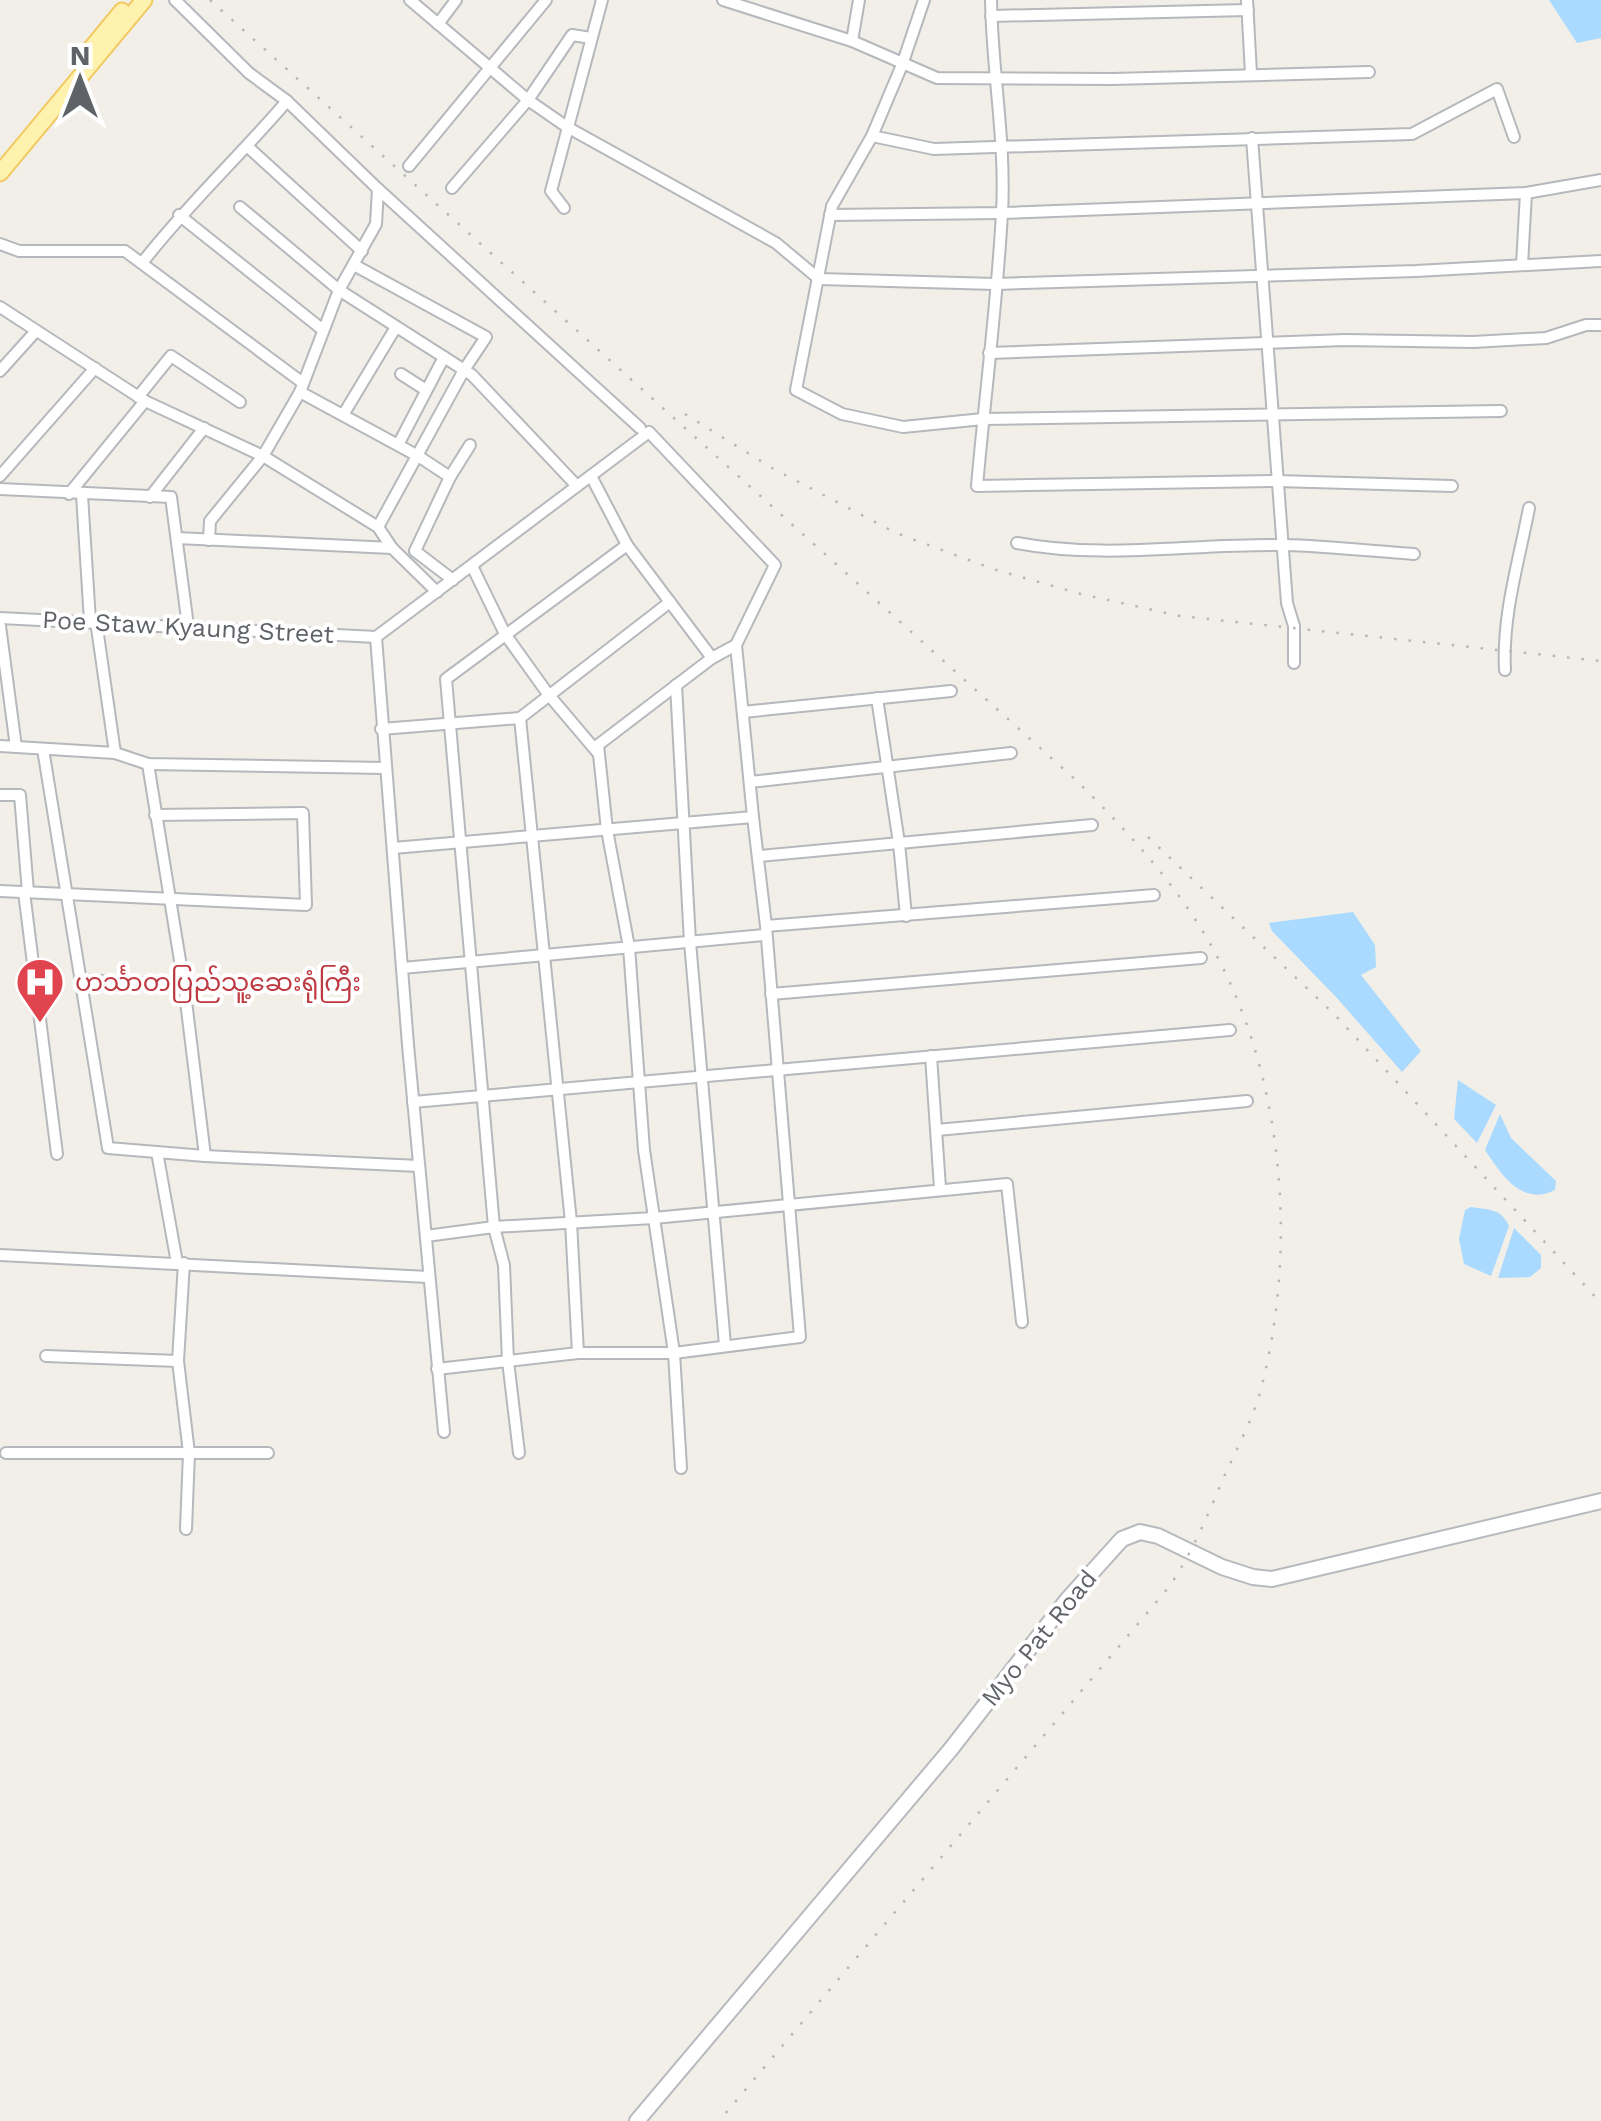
<svg xmlns="http://www.w3.org/2000/svg" width="1601" height="2121" font-family="'Work Sans','Noto Sans Myanmar',sans-serif">
  <style>
    .water { fill: #aadaff }
    .lines { fill: none; stroke-linecap: round; stroke-linejoin: round }
    .minor-casing { stroke: #b5b8bc; stroke-width: 14 }
    .secondary-casing { stroke: #b6babf; stroke-width: 18 }
    .primary-casing { stroke: #f2c960; stroke-width: 19 }
    .minor { stroke: #fff; stroke-width: 10 }
    .secondary { stroke: #fff; stroke-width: 14 }
    .primary { stroke: #fff2af; stroke-width: 15 }
    .rail { stroke: #b6b7b8; stroke-width: 2.5; stroke-dasharray: 2.5 12; stroke-linecap: butt }
    .labels { text-anchor: middle; dominant-baseline: central; stroke-width: 8; stroke-linejoin: round; paint-order: stroke }
    .street-label { font-size: 25px; fill: #5f6368; stroke: #fff }
    .health-label { font-size: 25px; fill: #be3a42; stroke: #fff; text-anchor: start }
  </style>
  <rect width="100%" height="100%" fill="#f1efe8"/>
  <!-- water -->
  <g class="water">
    <polygon points="1549,0 1601,0 1601,38 1577,43"/>
    <polygon points="1353,912 1375,945 1376,967 1361,975 1421,1051 1402,1072 1336,997 1272,931 1269,923"/>
    <polygon points="1458,1080 1496,1105 1477,1143 1454,1119"/>
    <path d="M1500 1114 1511 1138 1556 1181 1555 1190C1522 1207 1501 1174 1485 1150Z"/>
    <path d="M1471 1207C1489 1210 1501 1208 1509 1226L1491 1276 1464 1264 1459 1239 1465 1210Z"/>
    <polygon points="1514,1228 1541,1255 1541,1268 1530,1277 1498,1278"/>
  </g>
  <g class="lines">
    <!-- minor casing -->
    <g class="minor-casing">
      <g id="minor">
        <polyline points="175,0 249,73 287,101 378,189 640,428"/>
        <polyline points="410,0 528,100 567,127 776,243 819,279 995,284 1416,271 1601,261"/>
        <polyline points="723,0 852,41 937,78 1113,79 1369,72"/>
        <polyline points="924,0 902,65 872,136 832,206 796,390 842,414 903,427 983,419 1501,411"/>
        <path d="M991 0C992 71 1006 142 1002 213 997 304 985 395 977 486L1277 481 1452 486"/>
        <polyline points="1247,0 1251,74"/>
        <polyline points="991,16 1248,10"/>
        <polyline points="438,24 456,0"/>
        <polyline points="852,41 859,0"/>
        <polyline points="872,136 934,149 1412,134 1497,89 1514,137"/>
        <polyline points="1252,138 1287,603 1294,626 1294,663"/>
        <polyline points="248,147 362,251"/>
        <polyline points="409,166 546,0"/>
        <polyline points="452,188 528,100 572,35 591,38"/>
        <polyline points="240,207 339,290 472,375 577,486"/>
        <polyline points="564,208 551,191 602,0"/>
        <polyline points="179,215 323,330"/>
        <polyline points="830,215 1002,213 1526,193 1601,180"/>
        <polyline points="0,244 19,251 125,251 303,383"/>
        <path d="M142 263C187 205 240 156 287 101"/>
        <polyline points="354,265 486,337 464,370 378,527"/>
        <polyline points="1522,265 1526,193"/>
        <polyline points="0,307 145,401 263,456 378,527 392,548 437,592"/>
        <polyline points="989,353 1345,340 1473,342 1546,338 1586,325 1601,325"/>
        <polyline points="0,371 36,331"/>
        <polyline points="401,374 426,390"/>
        <polyline points="300,392 418,456 450,477 415,551 453,580"/>
        <polyline points="138,397 171,356 240,402"/>
        <polyline points="343,415 396,327"/>
        <polyline points="398,445 444,357"/>
        <polyline points="0,476 95,368"/>
        <polyline points="591,476 627,545 712,658"/>
        <polyline points="450,477 470,445"/>
        <polyline points="0,489 171,497 188,626"/>
        <polyline points="69,494 145,401"/>
        <polyline points="82,495 90,621"/>
        <polyline points="150,497 204,428"/>
        <polyline points="177,538 392,548"/>
        <polyline points="209,540 210,521 263,456 300,392 339,290 376,224 378,189"/>
        <path d="M1017 543C1106 560 1194 543 1284 545 1327 546 1371 551 1414 554"/>
        <polyline points="472,566 505,634 548,694 598,753"/>
        <polyline points="0,618 376,637"/>
        <polyline points="96,621 115,753"/>
        <polyline points="0,626 16,747"/>
        <path d="M1505 670C1502 615 1519 561 1529 508"/>
        <polyline points="676,685 690,942 725,1345"/>
        <polyline points="877,698 899,843 906,916"/>
        <polyline points="743,712 951,691"/>
        <polyline points="520,718 571,1222 578,1353"/>
        <polyline points="381,729 520,718 670,602"/>
        <polyline points="0,746 115,753 148,764 385,768"/>
        <polyline points="43,749 108,1148 205,1156 419,1166"/>
        <polyline points="148,764 184,985 205,1156"/>
        <polyline points="750,782 1011,753"/>
        <polyline points="0,795 20,795 28,892"/>
        <polyline points="393,848 753,817 766,926 800,1337 674,1353 578,1353 437,1369"/>
        <polyline points="760,856 1092,825"/>
        <polyline points="0,891 306,905 303,813 155,815"/>
        <polyline points="24,892 57,1154"/>
        <polyline points="766,926 1154,895"/>
        <polyline points="402,968 765,935"/>
        <polyline points="80,980 184,985"/>
        <polyline points="771,994 1201,958"/>
        <polyline points="931,1056 940,1188"/>
        <polyline points="413,1102 1230,1030"/>
        <polyline points="937,1130 1247,1101"/>
        <polyline points="157,1152 177,1263"/>
        <polyline points="426,1236 494,1227 654,1218 1007,1184 1022,1322"/>
        <polyline points="0,1255 428,1277"/>
        <polyline points="184,1263 178,1361 189,1453 186,1529"/>
        <polyline points="46,1356 178,1361"/>
        <polyline points="444,1432 408,1045 376,637 649,432 775,565 736,645 753,817"/>
        <polyline points="6,1453 268,1453"/>
        <polyline points="519,1453 508,1361 504,1265 494,1227 446,679 627,545"/>
        <polyline points="681,1468 674,1353 644,1150 629,947 607,830 598,745 712,658 736,645"/>
      </g>
    </g>
    <!-- secondary casing -->
    <g class="secondary-casing">
      <polyline id="secondary" points="637,2121 951,1749 1067,1600 1122,1539 1140,1532 1158,1536 1222,1567 1253,1577 1272,1579 1601,1501"/>
    </g>
    <!-- primary casing -->
    <g class="primary-casing">
      <g id="primary">
        <polyline points="89,51 122,11"/>
        <polyline points="0,173 144,0"/>
      </g>
    </g>
    <!-- minor -->
    <use href="#minor" class="minor"/>
    <!-- secondary -->
    <use href="#secondary" class="secondary"/>
    <!-- primary -->
    <use href="#primary" class="primary"/>
    <!-- rail -->
    <g class="rail">
      <path d="M210 0 1079 783C1129 833 1177 885 1212 947 1284 1076 1298 1247 1261 1389 1253 1419 1236 1450 1223 1479 1207 1517 1192 1553 1169 1587L719 2121"/>
      <polyline points="685,414 772,468 896,533 993,569 1081,594 1180,616 1601,661"/>
      <polyline points="1148,837 1335,1015 1601,1303"/>
    </g>
  </g>
  <!-- icons -->
  <defs>
    <g id="hospital-pin" transform="scale(2.5)"><path d="M0 17L-7.5 6A9.5 9.5 0 1 1 7.5 6Z" fill="#e0444e" stroke="#fff"/><path d="M-5-5h3v3.5h4V-5h3V5h-3V1.5h-4V5h-3Z" fill="#fff"/></g>
  </defs>
  <g fill-rule="evenodd">
    <use href="#hospital-pin" x="40" y="982"/>
  </g>
  <g class="labels">
    <!-- street labels -->
    <g class="street-label">
      <text transform="translate(188 627) rotate(3)">Poe Staw Kyaung Street</text>
      <text transform="translate(1039 1638) rotate(-51)">Myo Pat Road</text>
    </g>
    <!-- health labels -->
    <g class="health-label">
      <text x="75" y="982">ဟင်္သာတပြည်သူ့ဆေးရုံကြီး</text>
    </g>
  </g>
  <!-- north arrow -->
  <g transform="translate(80 80)" stroke="#ffffff" stroke-width="8" paint-order="stroke">
  <path d="M0-8L18 38L0 25L-18 38Z" fill="#5f6368"/>
  <text y="-15" font-size="28" font-weight="bold" text-anchor="middle" fill="#5f6368">N</text>
  </g>
</svg>
